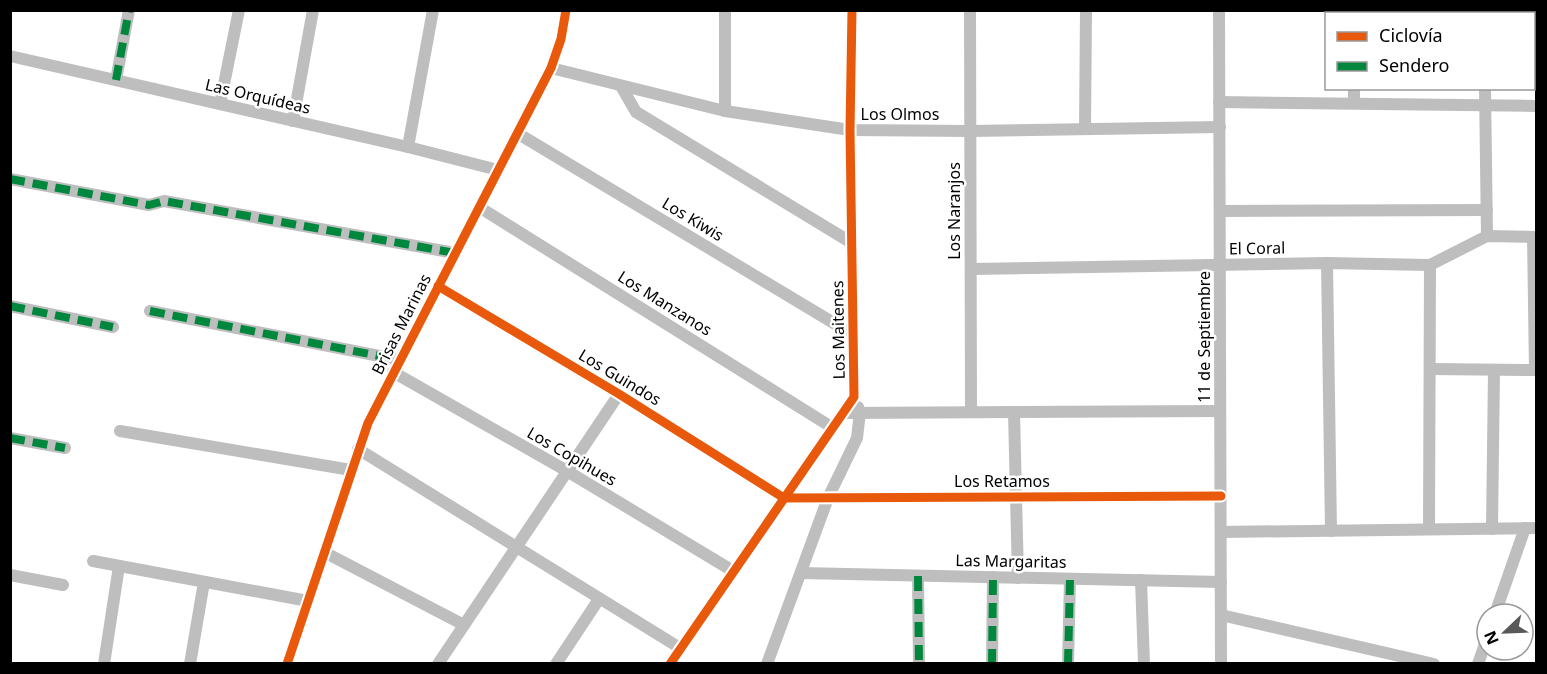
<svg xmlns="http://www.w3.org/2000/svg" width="1547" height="674" font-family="'Noto Sans',sans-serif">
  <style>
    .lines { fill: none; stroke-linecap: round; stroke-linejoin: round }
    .minor { stroke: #bebebe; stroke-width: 12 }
    .quiet { stroke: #00873e; stroke-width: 8; stroke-dasharray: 15 8; stroke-linecap: butt }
    .cycleway-casing { stroke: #fff; stroke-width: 13 }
    .cycleway { stroke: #e8590c; stroke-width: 9 }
    .labels { text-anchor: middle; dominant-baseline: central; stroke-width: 5; stroke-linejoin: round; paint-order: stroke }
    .street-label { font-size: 16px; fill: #000; stroke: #fff }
  </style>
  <rect width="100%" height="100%" fill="#fff"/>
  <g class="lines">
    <!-- minor -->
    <g class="minor">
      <polyline points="970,10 971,412"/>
      <polyline points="1219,10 1221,664"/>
      <polyline points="1353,10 1353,14"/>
      <polyline points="1484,10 1484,14"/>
      <polyline points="10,56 408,147 498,170"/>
      <polyline points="551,68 725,111 850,130 970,131 1220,127"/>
      <polyline points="116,80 129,10"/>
      <polyline points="621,86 636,112 852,243"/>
      <polyline points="1354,88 1354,103"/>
      <polyline points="1485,88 1487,236"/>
      <polyline points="1219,102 1536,106"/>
      <polyline points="220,104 239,10"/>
      <polyline points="725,111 725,10"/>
      <polyline points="293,121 313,10"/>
      <polyline points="1085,129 1086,10"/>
      <polyline points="517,133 852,334"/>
      <polyline points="408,147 433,10"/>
      <polyline points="10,179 149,205 164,201 455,253"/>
      <polyline points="479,207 833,428"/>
      <polyline points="1220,211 1487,210"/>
      <polyline points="1533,237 1535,370"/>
      <polyline points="1327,263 1331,531"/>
      <polyline points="971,269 1327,263 1430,265 1487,236 1536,237"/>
      <polyline points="438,286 619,394 784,498 1221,496"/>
      <polyline points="10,306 113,327"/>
      <polyline points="150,311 400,360"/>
      <polyline points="1430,369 1536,370"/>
      <polyline points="393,372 567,471 733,571"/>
      <polyline points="1014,412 1018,578"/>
      <polyline points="843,413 1220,411"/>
      <polyline points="120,431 351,470"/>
      <polyline points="10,438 65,448"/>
      <polyline points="358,449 680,648"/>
      <polyline points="1429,529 1430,265"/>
      <polyline points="1492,529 1494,370"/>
      <polyline points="1221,532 1536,528"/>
      <polyline points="324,552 464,625"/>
      <polyline points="93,561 308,601"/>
      <polyline points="801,573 1221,582"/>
      <polyline points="10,575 63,585"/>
      <polyline points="918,576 919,664"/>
      <polyline points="1141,580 1144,664"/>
      <polyline points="1495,614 1525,528"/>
      <polyline points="1221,615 1434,664"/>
      <polyline points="104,664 119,566"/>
      <polyline points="190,664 204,582"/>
      <polyline points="287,664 368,423 551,68 561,39 566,10"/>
      <polyline points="438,664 619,394"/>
      <polyline points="556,664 599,599"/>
      <polyline points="670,664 854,397 850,130 852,10"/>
      <polyline points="767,664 828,498 857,438 860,412 858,407"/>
      <polyline points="992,664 993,577"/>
      <polyline points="1068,664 1070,579"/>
      <polyline points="1478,664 1487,638"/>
    </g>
    <!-- quiet -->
    <g class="quiet">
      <polyline points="116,80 129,10"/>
      <polyline points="10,179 149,205 164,201 455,253"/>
      <polyline points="10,306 113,327"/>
      <polyline points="150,311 400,360"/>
      <polyline points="10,438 65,448"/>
      <polyline points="918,576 919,664"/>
      <polyline points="992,664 993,577"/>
      <polyline points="1068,664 1070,579"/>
    </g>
    <!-- cycleway casing -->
    <g class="cycleway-casing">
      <g id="cycleway">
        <polyline points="438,286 619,394 784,498 1221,496"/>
        <polyline points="287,664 368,423 551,68 561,39 566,10"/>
        <polyline points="670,664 854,397 850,130 852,10"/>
      </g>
    </g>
    <!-- cycleway -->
    <use href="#cycleway" class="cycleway"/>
  </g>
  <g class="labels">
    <!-- street labels -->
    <g class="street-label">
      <text transform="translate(258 96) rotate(13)">Las Orquídeas</text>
      <text x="900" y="114">Los Olmos</text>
      <text transform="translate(954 211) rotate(-90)">Los Naranjos</text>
      <text transform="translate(693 219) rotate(31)">Los Kiwis</text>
      <text transform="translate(1257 248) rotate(-1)">El Coral</text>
      <text transform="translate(665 303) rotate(32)">Los Manzanos</text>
      <text transform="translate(401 324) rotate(-63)">Brisas Marinas</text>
      <text transform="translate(838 330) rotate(-91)">Los Maitenes</text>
      <text transform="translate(1204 337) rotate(-90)">11 de Septiembre</text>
      <text transform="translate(620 377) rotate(31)">Los Guindos</text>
      <text transform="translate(572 456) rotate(30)">Los Copihues</text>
      <text x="1002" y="481">Los Retamos</text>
      <text transform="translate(1011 561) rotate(1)">Las Margaritas</text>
    </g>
  </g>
  <!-- border -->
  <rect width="1547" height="674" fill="none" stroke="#000000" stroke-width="24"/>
  <!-- legend -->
  <rect x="1325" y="12" width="210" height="78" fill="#ffffff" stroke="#999999" stroke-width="1.5"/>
  <rect x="1337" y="32" width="30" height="9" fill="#e8590c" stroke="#999999" stroke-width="1.5"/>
  <text x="1379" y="42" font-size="18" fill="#000000">Ciclovía</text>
  <rect x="1337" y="62" width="30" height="9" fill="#00873e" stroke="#999999" stroke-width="1.5"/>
  <text x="1379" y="72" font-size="18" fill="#000000">Sendero</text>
  <!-- north arrow -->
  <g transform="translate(1505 632) rotate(247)"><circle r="28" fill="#ffffff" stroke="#999999" stroke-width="1.5"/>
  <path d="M0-4.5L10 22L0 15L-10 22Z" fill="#595959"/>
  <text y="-9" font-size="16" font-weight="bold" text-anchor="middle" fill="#000000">N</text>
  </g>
</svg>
